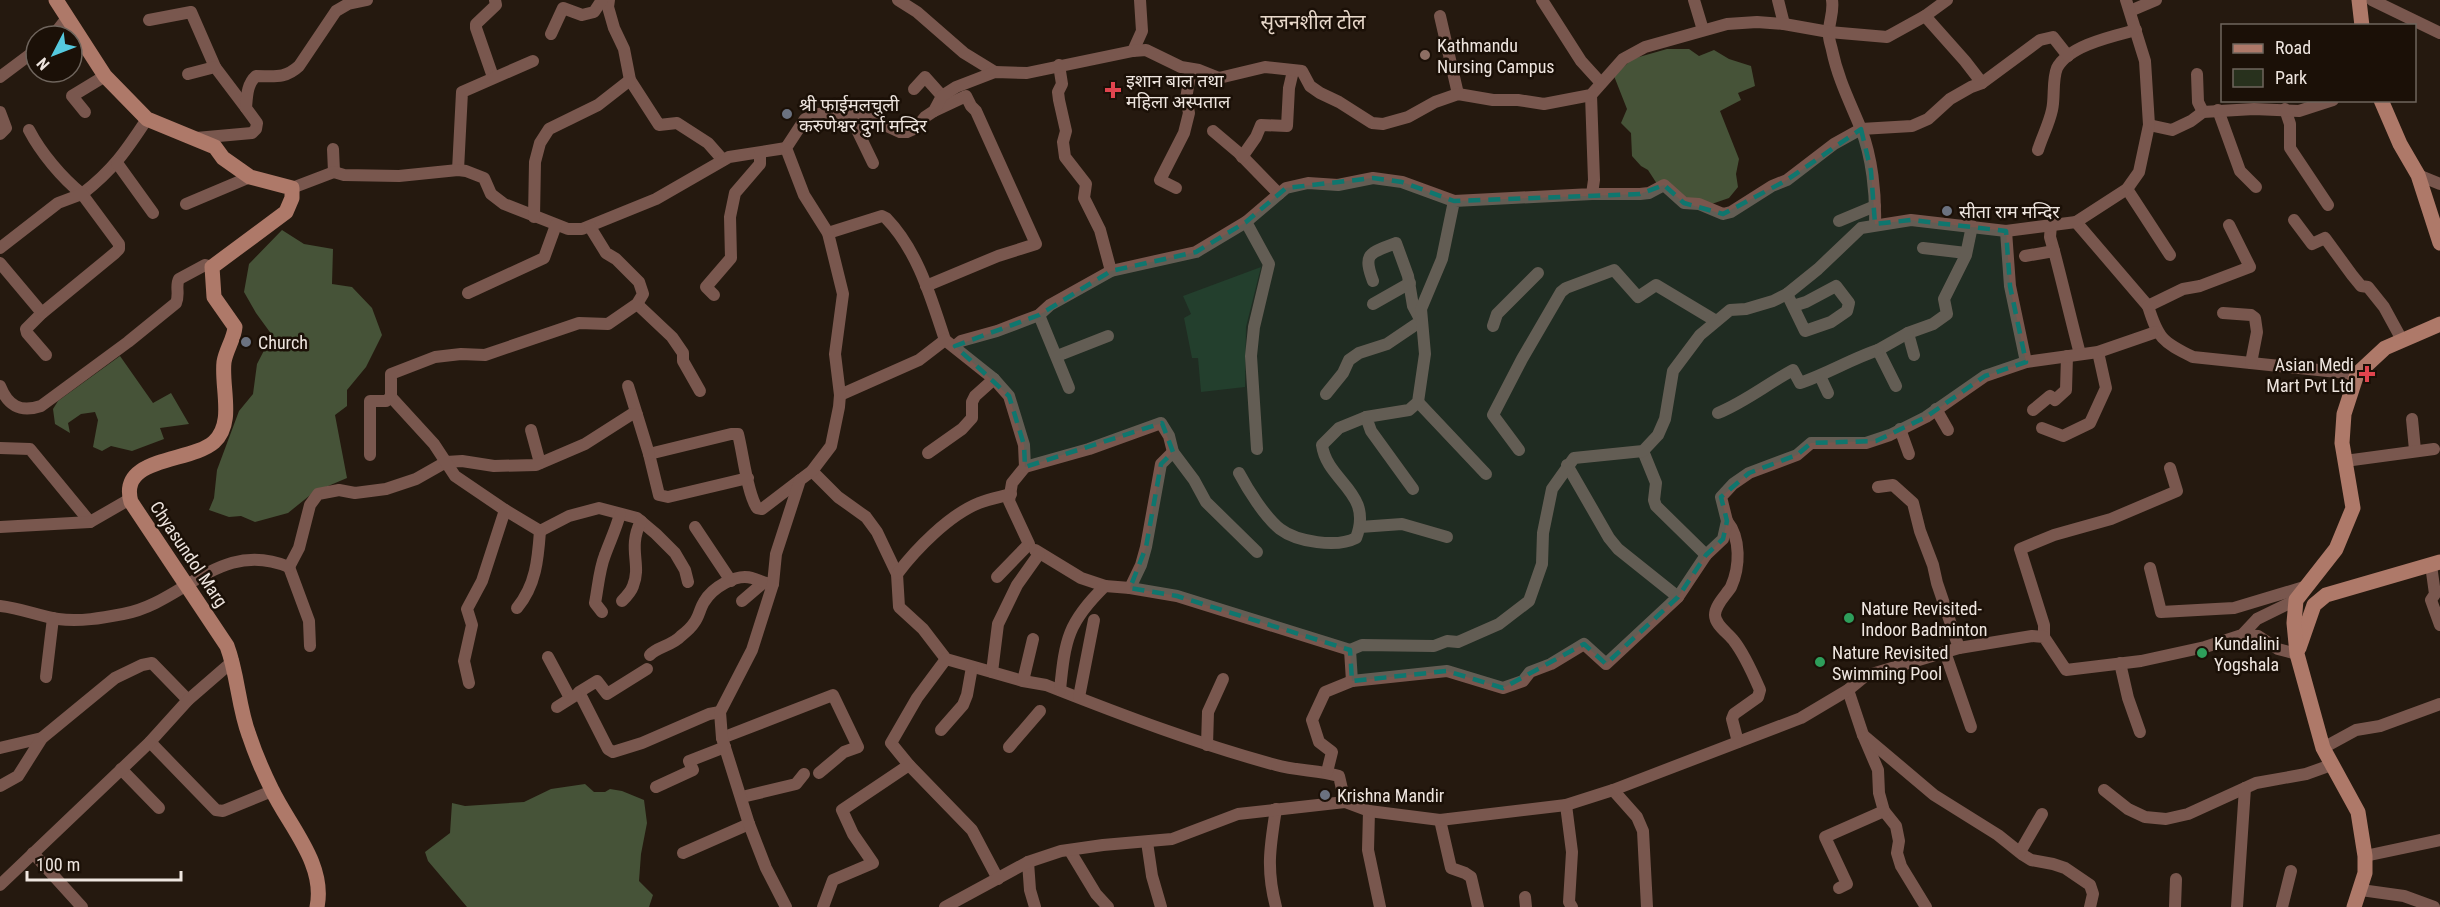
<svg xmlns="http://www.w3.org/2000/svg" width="2440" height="907" font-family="'Roboto Condensed','Noto Sans Devanagari',sans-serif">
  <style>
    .green { fill: #28311d }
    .forest { fill: #465338 }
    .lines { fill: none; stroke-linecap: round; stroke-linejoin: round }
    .street { stroke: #79574e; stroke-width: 12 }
    .secondary { stroke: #ae7969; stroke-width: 15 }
    .marked { fill: #0f766e; fill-opacity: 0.2; stroke: #0f766e; stroke-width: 4.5; stroke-dasharray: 12 8; stroke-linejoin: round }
    .education-dot { fill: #8d6e63; stroke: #1b1007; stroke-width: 2 }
    .health-dot { fill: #e0444e; stroke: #1b1007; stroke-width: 2 }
    .worship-dot { fill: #6b7280; stroke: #1b1007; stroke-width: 2 }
    .leisure-dot { fill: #2e9e5b; stroke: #1b1007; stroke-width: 2 }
    .labels { text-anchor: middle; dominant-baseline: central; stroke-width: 5; stroke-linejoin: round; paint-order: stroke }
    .poi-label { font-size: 18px; fill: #eee5df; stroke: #1b1007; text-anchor: start }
    .street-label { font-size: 18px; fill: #eee5df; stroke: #1b1007 }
    .neighbourhood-label { font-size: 20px; fill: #e8d8ca; stroke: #1b1007 }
  </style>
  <rect width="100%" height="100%" fill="#25190f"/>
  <!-- green -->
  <polygon class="green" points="1261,267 1246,327 1245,387 1201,392 1198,358 1192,358 1184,318 1191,314 1183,296"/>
  <!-- forest -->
  <g class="forest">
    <polygon points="1667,49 1689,49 1699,56 1714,50 1729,59 1751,66 1755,86 1738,93 1741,100 1720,111 1739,159 1736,174 1738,187 1729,198 1703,207 1661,190 1648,170 1641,166 1632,156 1631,133 1621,123 1627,109 1614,76 1632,59"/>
    <polygon points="282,230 304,244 333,249 332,284 352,287 372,308 382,335 366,367 347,390 347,406 335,415 347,478 314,492 288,513 255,522 241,516 229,517 209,510 214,498 217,470 239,411 253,394 257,364 272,335 256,313 244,292 249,264"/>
    <polygon points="120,356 153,403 171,393 189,424 160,428 164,439 132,451 111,446 102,451 93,447 98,420 95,412 81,414 68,423 70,433 55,424 53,409 58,401"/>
    <polygon points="585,784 594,792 605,792 610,789 622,791 644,800 647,823 641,854 639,881 653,895 649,907 467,907 428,861 425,852 450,833 452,803 465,806 524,802 551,789"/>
  </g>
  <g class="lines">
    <!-- street -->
    <g class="street">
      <polyline points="609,0 608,7 614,28 624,49 630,80 659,125 677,123 708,143 723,160"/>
      <polyline points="898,0 917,12 964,53 995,72"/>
      <polyline points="1542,0 1581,61 1601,83"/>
      <polyline points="1694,0 1703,30"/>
      <polyline points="1778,0 1784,24"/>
      <path d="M1832 0C1834 12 1829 21 1829 32 1828 38 1831 45 1832 50 1838 79 1850 102 1861 129 1872 157 1876 194 1875 225"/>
      <polyline points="2372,0 2440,33"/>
      <polyline points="2130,11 2156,0"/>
      <polyline points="1440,16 1458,94"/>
      <polyline points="1925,16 1965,61 1982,83"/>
      <polyline points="149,20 191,12 215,67"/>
      <polyline points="551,34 563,8 582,15 594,12 602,0"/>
      <polyline points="53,36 67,18"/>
      <polyline points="1133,51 1142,31 1140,0"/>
      <polyline points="1059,65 1062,84 1058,92 1059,100 1066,131 1063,142 1065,157 1086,184 1084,198 1100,230 1111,271"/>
      <polyline points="188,74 215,67 246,108"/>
      <polyline points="2197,74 2198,102 2203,112"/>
      <polyline points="0,77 36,50"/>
      <polyline points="493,77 476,28 476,24 496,5 495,0"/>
      <polyline points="914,89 925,77 942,96"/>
      <polyline points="2285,109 2290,124 2290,148 2328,205"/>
      <polyline points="2218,110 2240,171 2256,187"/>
      <polyline points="0,112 6,128 0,134"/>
      <polyline points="85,112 72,96 105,76"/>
      <polyline points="855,116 858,132 873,163"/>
      <polyline points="2149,125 2172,130 2191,121 2203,112 2254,109 2299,111 2333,100"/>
      <path d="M29 130C41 153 62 178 82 194 113 170 126 151 147 119"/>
      <polyline points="1213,131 1239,153 1279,194"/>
      <path d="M196 138 252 133 256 129 257 123 246 108C247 96 247 84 256 76 274 76 285 79 299 66L336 11 348 4 367 0"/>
      <polyline points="333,149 334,172"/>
      <path d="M2038 150C2042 137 2049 124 2052 110 2055 98 2052 80 2057 68 2069 45 2114 36 2136 30"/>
      <polyline points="1242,157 1256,137 1261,125 1287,126 1289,88 1293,71"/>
      <polyline points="117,163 153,213"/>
      <polyline points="458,170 462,92 533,61"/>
      <polyline points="2418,175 2440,184"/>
      <polyline points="292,188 334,172 344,175 399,176 458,170 466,171 484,178 491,194 504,204 568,229 582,229 656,199 729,157 786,148"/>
      <polyline points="1176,188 1160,180 1184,133 1189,113 1186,99 1191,69"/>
      <polyline points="2127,189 2170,255"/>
      <polyline points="1592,194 1640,194 1649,193 1664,185 1684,203 1699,204 1723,214 1731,212 1772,186 1787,180 1834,144 1861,129 1912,126 1928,119 1950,99 1971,87 1982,83 2040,40 2053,37 2068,56"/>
      <polyline points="186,204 250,177"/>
      <polyline points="534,217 535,162 540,143 549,129 598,105 630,80"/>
      <polyline points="2294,220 2312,244 2325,238 2352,275 2361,286 2368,287 2384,307 2402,340"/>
      <polyline points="1839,221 1875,206"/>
      <polyline points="1246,222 1269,264 1254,327 1251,356 1257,449"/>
      <polyline points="2076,222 2148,306"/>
      <polyline points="2051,225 2050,237 2054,251"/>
      <path d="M2229 225 2250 267 2200 286 2183 289 2148 306C2158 338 2162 342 2193 357L2357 374"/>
      <polyline points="2006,231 2010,286 2026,362"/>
      <path d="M828 233 882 216 886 218C918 251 931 298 945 340"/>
      <polyline points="0,248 58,203 82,194 119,244 119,249 115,253 42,313 26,329 27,333 46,355"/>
      <polyline points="1923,248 1966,253"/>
      <path d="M2025 256 2054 251C2063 285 2071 320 2080 354"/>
      <polyline points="0,263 42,313"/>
      <polyline points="926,286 998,256 1036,244 976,111 971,106 966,96 934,111"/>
      <polyline points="468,293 544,258 556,225"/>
      <polyline points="1787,294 1805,331 1831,322 1847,311 1849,303 1836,286 1806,302 1793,306"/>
      <polyline points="714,295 706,287 731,258 730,217 735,193 760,164 760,153"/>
      <polyline points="637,304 672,337 683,353 683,361 700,391"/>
      <polyline points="1373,304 1410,283"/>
      <polyline points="2223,313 2251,315 2255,318 2257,332 2251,363"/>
      <polyline points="1039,315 1069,388"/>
      <polyline points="1493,326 1497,314 1538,273"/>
      <polyline points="955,346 961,341 997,331 1039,315 1050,305 1111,271 1196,252 1246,222 1286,188 1308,183 1338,185 1373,178 1402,182 1454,201"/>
      <polyline points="1914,355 1908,333 1933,324 1947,314 1944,299 1966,255 1972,226"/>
      <polyline points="1057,356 1108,336"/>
      <polyline points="1820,376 1828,393"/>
      <path d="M0 386C8 406 20 413 41 406L128 342 176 303C180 294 175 286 179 279L205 265 212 267"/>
      <polyline points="628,386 637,415"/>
      <polyline points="1896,386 1878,350 1908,333"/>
      <path d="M1326 394 1343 373 1349 360 1359 353 1387 344 1421 321 1413 306 1408 276 1396 243C1371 253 1362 252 1373 281"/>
      <polyline points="840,395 919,360 945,340 994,379 1009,396 1024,445 1025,467 1012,483 1009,501 1029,544 997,577"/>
      <polyline points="1418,402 1486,474"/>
      <polyline points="1936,409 1948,430"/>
      <polyline points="2033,410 2050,396 2055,400 2066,390 2067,356"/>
      <path d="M1718 413C1745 402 1767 384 1793 370L1800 383C1827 374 1851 359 1878 350"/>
      <polyline points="2412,419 2415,450"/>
      <polyline points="2042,428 2063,436 2090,423 2106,388 2098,352"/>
      <polyline points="1900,429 1909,454"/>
      <polyline points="531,430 540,463"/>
      <polyline points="0,448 30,449 90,522"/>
      <polyline points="1519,450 1493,415 1522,359 1561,292 1566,288 1614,270 1638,297 1656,285 1716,321"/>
      <polyline points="1643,451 1656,483 1654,500 1656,506 1706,555"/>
      <polyline points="928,453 962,429 972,418 972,402 975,396 994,379"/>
      <polyline points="370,455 370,401 386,401 391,397"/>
      <polyline points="2345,461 2434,449"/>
      <polyline points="1567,465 1609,538 1618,549 1678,597"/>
      <polyline points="1025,467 1089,449 1161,423 1169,436 1173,452"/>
      <path d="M812 471 838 497 866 517 877 532 897 574 899 607 923 629 946 659 1023 681 1046 685C1122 715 1198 744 1276 765 1297 771 1319 770 1339 776L1345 802"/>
      <path d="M1239 473C1248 490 1265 517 1280 529 1297 542 1337 548 1356 538 1374 492 1327 482 1322 445L1339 428 1366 417"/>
      <path d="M748 478 668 497 659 495 649 454 731 434H738C743 453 747 493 757 508L762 509 800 480"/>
      <polyline points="1878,487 1893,485 1913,503 1920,531 1933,565 1937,583 1959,648"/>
      <polyline points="1413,489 1371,431 1366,417 1409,410 1418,402 1425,354 1421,309 1442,259 1454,201 1592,194 1594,180 1591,95"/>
      <polyline points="505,510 540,531 569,516 599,508 637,518 656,534 675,553 685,570 688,582"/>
      <path d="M1727 521C1741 538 1740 567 1731 587 1726 595 1715 605 1715 615 1715 625 1728 633 1734 641 1745 655 1753 674 1760 690L1758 697 1734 714 1732 719 1738 742"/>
      <polyline points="0,527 90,522 130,499"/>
      <polyline points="695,527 731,581"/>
      <polyline points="1360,527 1402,524 1447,537"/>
      <polyline points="1035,550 1081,578 1105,586"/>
      <polyline points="2431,565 2435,594 2431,600 2440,625"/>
      <polyline points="289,567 309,621 310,646"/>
      <polyline points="2150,568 2161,612 2234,608 2304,587"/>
      <path d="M897 574C916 549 949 515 979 503 989 499 1000 497 1011 494"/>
      <polyline points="1130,588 1177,596 1350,650"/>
      <path d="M622 601C626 597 631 592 633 586 642 564 627 549 641 521"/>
      <polyline points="742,601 763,583"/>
      <path d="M0 606C20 608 39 616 58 619 80 622 102 618 123 614 184 603 220 538 289 567L299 548 310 505 318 494 339 490 355 493 386 489 416 479 446 462 462 461 494 466 536 465 585 444 632 414 637 415 649 454"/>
      <path d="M517 608C536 585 538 559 540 531"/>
      <path d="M602 612 595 603C598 588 599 570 605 555 610 541 616 529 620 514"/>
      <polyline points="2242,635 2258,636 2278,649 2297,654"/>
      <polyline points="2044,637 2044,625 2020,549 2054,535 2111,519 2177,491 2170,468"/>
      <polyline points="1945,652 1971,727"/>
      <path d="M650 655C656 647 672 646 681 636 686 632 691 628 694 623 699 617 700 608 704 602 712 588 736 573 752 578 760 580 764 584 773 584"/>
      <polyline points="548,657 570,698"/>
      <polyline points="946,659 917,698 891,743 909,765 972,830 998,879"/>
      <polyline points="2120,663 2128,698 2140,732"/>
      <polyline points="647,669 607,694 597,681 579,692 608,749 613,752 642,743 709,714 720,712"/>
      <polyline points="992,672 998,624 1017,585 1039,554"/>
      <polyline points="46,677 53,618"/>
      <polyline points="1023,681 1033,639"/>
      <polyline points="1352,681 1350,650 1362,645 1434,646 1447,641 1458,642 1499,624 1529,601 1542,564 1543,533 1552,489 1574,458 1643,451 1658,435 1665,419 1673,371 1700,335 1730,310 1746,309 1773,301 1787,294 1818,269 1861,228 1911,220 2006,231 2076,222 2127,189 2139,172 2149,125 2145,61 2126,0"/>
      <polyline points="469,683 464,661 472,625 467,609 482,581 505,510 455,476 434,444 391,397 391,374 435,357 461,354 485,355 579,323 608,324 637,304 643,294 639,282 616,259 606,253 590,227"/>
      <path d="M1060 690C1065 639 1068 622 1105 586L1130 588 1141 565 1146 547 1161 464 1173 452 1194 480 1206 502 1257 552"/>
      <polyline points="1848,690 1863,735 1878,770 1879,793 1884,811 1896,826 1899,841 1897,853 1901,866 1926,907"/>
      <polyline points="1079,697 1094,620"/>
      <polyline points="557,707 576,695"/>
      <polyline points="941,730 963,705 967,695 972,667"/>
      <polyline points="1863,735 1934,795 1998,835 2023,855 2031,860 2053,864 2065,868 2090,885 2093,894 2090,907"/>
      <polyline points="722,738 833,695 858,747 844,752 819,773"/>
      <polyline points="150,742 216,810 223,811 272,791"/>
      <polyline points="1207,745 1208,712 1223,679"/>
      <polyline points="1009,747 1040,711"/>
      <polyline points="0,748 42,738"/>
      <polyline points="2323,748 2356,730 2380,726 2440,704"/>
      <polyline points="121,769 159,808"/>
      <polyline points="1327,772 1332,752 1319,742 1312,720 1325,692 1352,681 1447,671 1503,688 1523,681 1530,672 1551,664 1584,644 1606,664 1678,597 1706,555 1723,539 1727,521 1721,497 1733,484 1749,473 1797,455 1811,443 1866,443 1890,435 1926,417 1985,376 2026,362 2098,352 2156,332"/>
      <polyline points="0,786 18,776 42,738 115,678 142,665 152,663 188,700"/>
      <polyline points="656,787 693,770 689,761 725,747"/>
      <polyline points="1613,790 1637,817 1643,831 1647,907"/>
      <polyline points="2104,790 2128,809 2145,817 2166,819 2188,814 2256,783 2306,774 2331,765"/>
      <polyline points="742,797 796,784 804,774"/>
      <polyline points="1566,805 1572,852 1569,902 1572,907"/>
      <path d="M1276 809C1270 847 1266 869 1276 907"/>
      <polyline points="1369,811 1368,850 1380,907"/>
      <polyline points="1440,820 1451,868 1465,873 1471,877 1478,907"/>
      <polyline points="1147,842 1152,876 1161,907"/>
      <polyline points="1070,851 1096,894 1108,907"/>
      <polyline points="2020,852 2042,814"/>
      <polyline points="33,853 82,907"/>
      <polyline points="683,853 749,824"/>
      <polyline points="2365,856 2440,840"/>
      <polyline points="1028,862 1030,890 1035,907"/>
      <polyline points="0,885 150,742 188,700 233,661"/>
      <polyline points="1839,888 1847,884 1825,837 1884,811"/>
      <polyline points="2361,890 2404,896 2434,907"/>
      <polyline points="1525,897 1526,907"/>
      <polyline points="786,907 766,868 749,824 722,738 720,712 752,650 773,584 776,554 800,480 812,471 831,446 839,407 840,395 835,354 843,294 828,233 804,195 786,148 805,119 818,114 834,113 872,119 900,132 907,132 916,128 925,117 934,111 942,96 956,87 995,72 1027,73 1133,51 1146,50 1181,67 1199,70 1219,78 1265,67 1302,71 1310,86 1320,93 1339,102 1372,123 1383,124 1408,117 1435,102 1458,94 1493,100 1518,100 1544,104 1591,95 1623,59 1645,47 1727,24 1757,22 1784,24 1829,32 1887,37 1925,16 1947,0"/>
      <polyline points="823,907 833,880 873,863 853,834 842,810 909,765"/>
      <polyline points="945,907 1028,862 1061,851 1103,845 1172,839 1238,814 1345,802 1369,811 1440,820 1566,805 1613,790 1801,718 1848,690 1865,676 1959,648 2032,636 2044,637 2066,670 2141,661 2205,647 2242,635 2257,619 2296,600"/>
      <polyline points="2175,907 2176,879"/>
      <polyline points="2237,907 2245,788"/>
      <polyline points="2282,907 2291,871"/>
    </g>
    <!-- secondary -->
    <g class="secondary">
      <path d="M56 0 105 76 147 119 215 147 223 158 250 177 292 188V198L286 212 212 267 214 297 235 327C234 339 226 350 224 362 221 387 235 423 214 442 190 463 118 456 131 502L227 646C238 675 238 706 249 735 255 753 263 772 272 790 289 826 326 864 317 907"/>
      <polyline points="2359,0 2362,26"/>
      <polyline points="2381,100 2400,144 2418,175 2440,243"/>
      <polyline points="2299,648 2314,605 2326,595 2440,562"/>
      <polyline points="2354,907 2365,873 2365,856 2358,812 2323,748 2297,654 2294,623 2296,600 2336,549 2353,508 2342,443 2344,414 2357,374 2385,348 2440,324"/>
    </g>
  </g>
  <!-- marked area -->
  <path class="marked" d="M1861 129 1871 171 1875 224 1911 220 2006 231 2010 286 2026 362 1985 376 1926 417 1876 441 1811 443 1797 455 1749 473 1721 497 1727 521 1723 539 1706 555 1678 597 1606 664 1584 644 1503 688 1447 671 1352 681 1350 650 1177 596 1130 588 1146 547 1161 464 1173 452 1162 423 1025 467 1024 445 1009 396 955 346 1039 315 1111 271 1196 252 1246 222 1286 188 1373 178 1402 182 1454 201 1640 194 1664 185 1684 203 1723 214 1787 180Z"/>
  <!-- markers -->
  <circle class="education-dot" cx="1425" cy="55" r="6"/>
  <g class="health-dot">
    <path d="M1110 81h6v6h6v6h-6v6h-6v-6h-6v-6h6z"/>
    <path d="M2364 365h6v6h6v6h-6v6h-6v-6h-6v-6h6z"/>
  </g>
  <g class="worship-dot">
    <circle cx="787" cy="114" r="6"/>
    <circle cx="1947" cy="211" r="6"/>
    <circle cx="246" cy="342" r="6"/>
    <circle cx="1325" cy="795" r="6"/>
  </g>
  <g class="leisure-dot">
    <circle cx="1849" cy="618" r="6"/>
    <circle cx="2202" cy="653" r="6"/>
    <circle cx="1820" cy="662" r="6"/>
  </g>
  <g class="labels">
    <!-- poi labels -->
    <g class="poi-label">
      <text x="1437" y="45">Kathmandu<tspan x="1437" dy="21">Nursing Campus</tspan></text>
      <text x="1126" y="80">इशान बाल तथा<tspan x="1126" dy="21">महिला अस्पताल</tspan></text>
      <text x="799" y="104">श्री फाईमलचुली<tspan x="799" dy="21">करुणेश्वर दुर्गा मन्दिर</tspan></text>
      <text x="1959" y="211">सीता राम मन्दिर</text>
      <text x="258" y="342">Church</text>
      <text x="2354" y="364" text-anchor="end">Asian Medi<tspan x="2354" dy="21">Mart Pvt Ltd</tspan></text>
      <text x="1861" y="608">Nature Revisited-<tspan x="1861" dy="21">Indoor Badminton</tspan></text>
      <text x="2214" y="643">Kundalini<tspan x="2214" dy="21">Yogshala</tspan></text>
      <text x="1832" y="652">Nature Revisited<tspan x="1832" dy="21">Swimming Pool</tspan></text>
      <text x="1337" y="795">Krishna Mandir</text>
    </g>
    <!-- street labels -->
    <g class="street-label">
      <text transform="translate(189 554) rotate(56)">Chyasundol Marg</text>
    </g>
    <!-- neighbourhood labels -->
    <g class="neighbourhood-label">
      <text x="1313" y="22">सृजनशील टोल</text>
    </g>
  </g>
  <!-- legend -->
  <rect x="2221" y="24" width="195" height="78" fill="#1b1007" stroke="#6f655d" stroke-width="1.5"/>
  <rect x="2233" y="44" width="30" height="9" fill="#ae7969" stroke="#6f655d" stroke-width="1.5"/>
  <text x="2275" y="54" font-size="18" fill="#eee5df">Road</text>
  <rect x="2233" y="69" width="30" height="18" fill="#28311d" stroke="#6f655d" stroke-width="1.5"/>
  <text x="2275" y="84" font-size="18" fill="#eee5df">Park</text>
  <!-- north arrow -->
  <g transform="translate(54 54) rotate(228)"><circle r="28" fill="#1b1007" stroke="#6f655d" stroke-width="1.5"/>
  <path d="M0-4.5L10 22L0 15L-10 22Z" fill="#55cadf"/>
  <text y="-9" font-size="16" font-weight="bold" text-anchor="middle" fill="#eee5df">N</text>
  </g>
  <!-- scale -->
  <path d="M27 871v9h154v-9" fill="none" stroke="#eee5df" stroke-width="3"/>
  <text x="36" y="871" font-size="18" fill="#eee5df" stroke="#1b1007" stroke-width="4.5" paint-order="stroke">100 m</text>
</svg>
